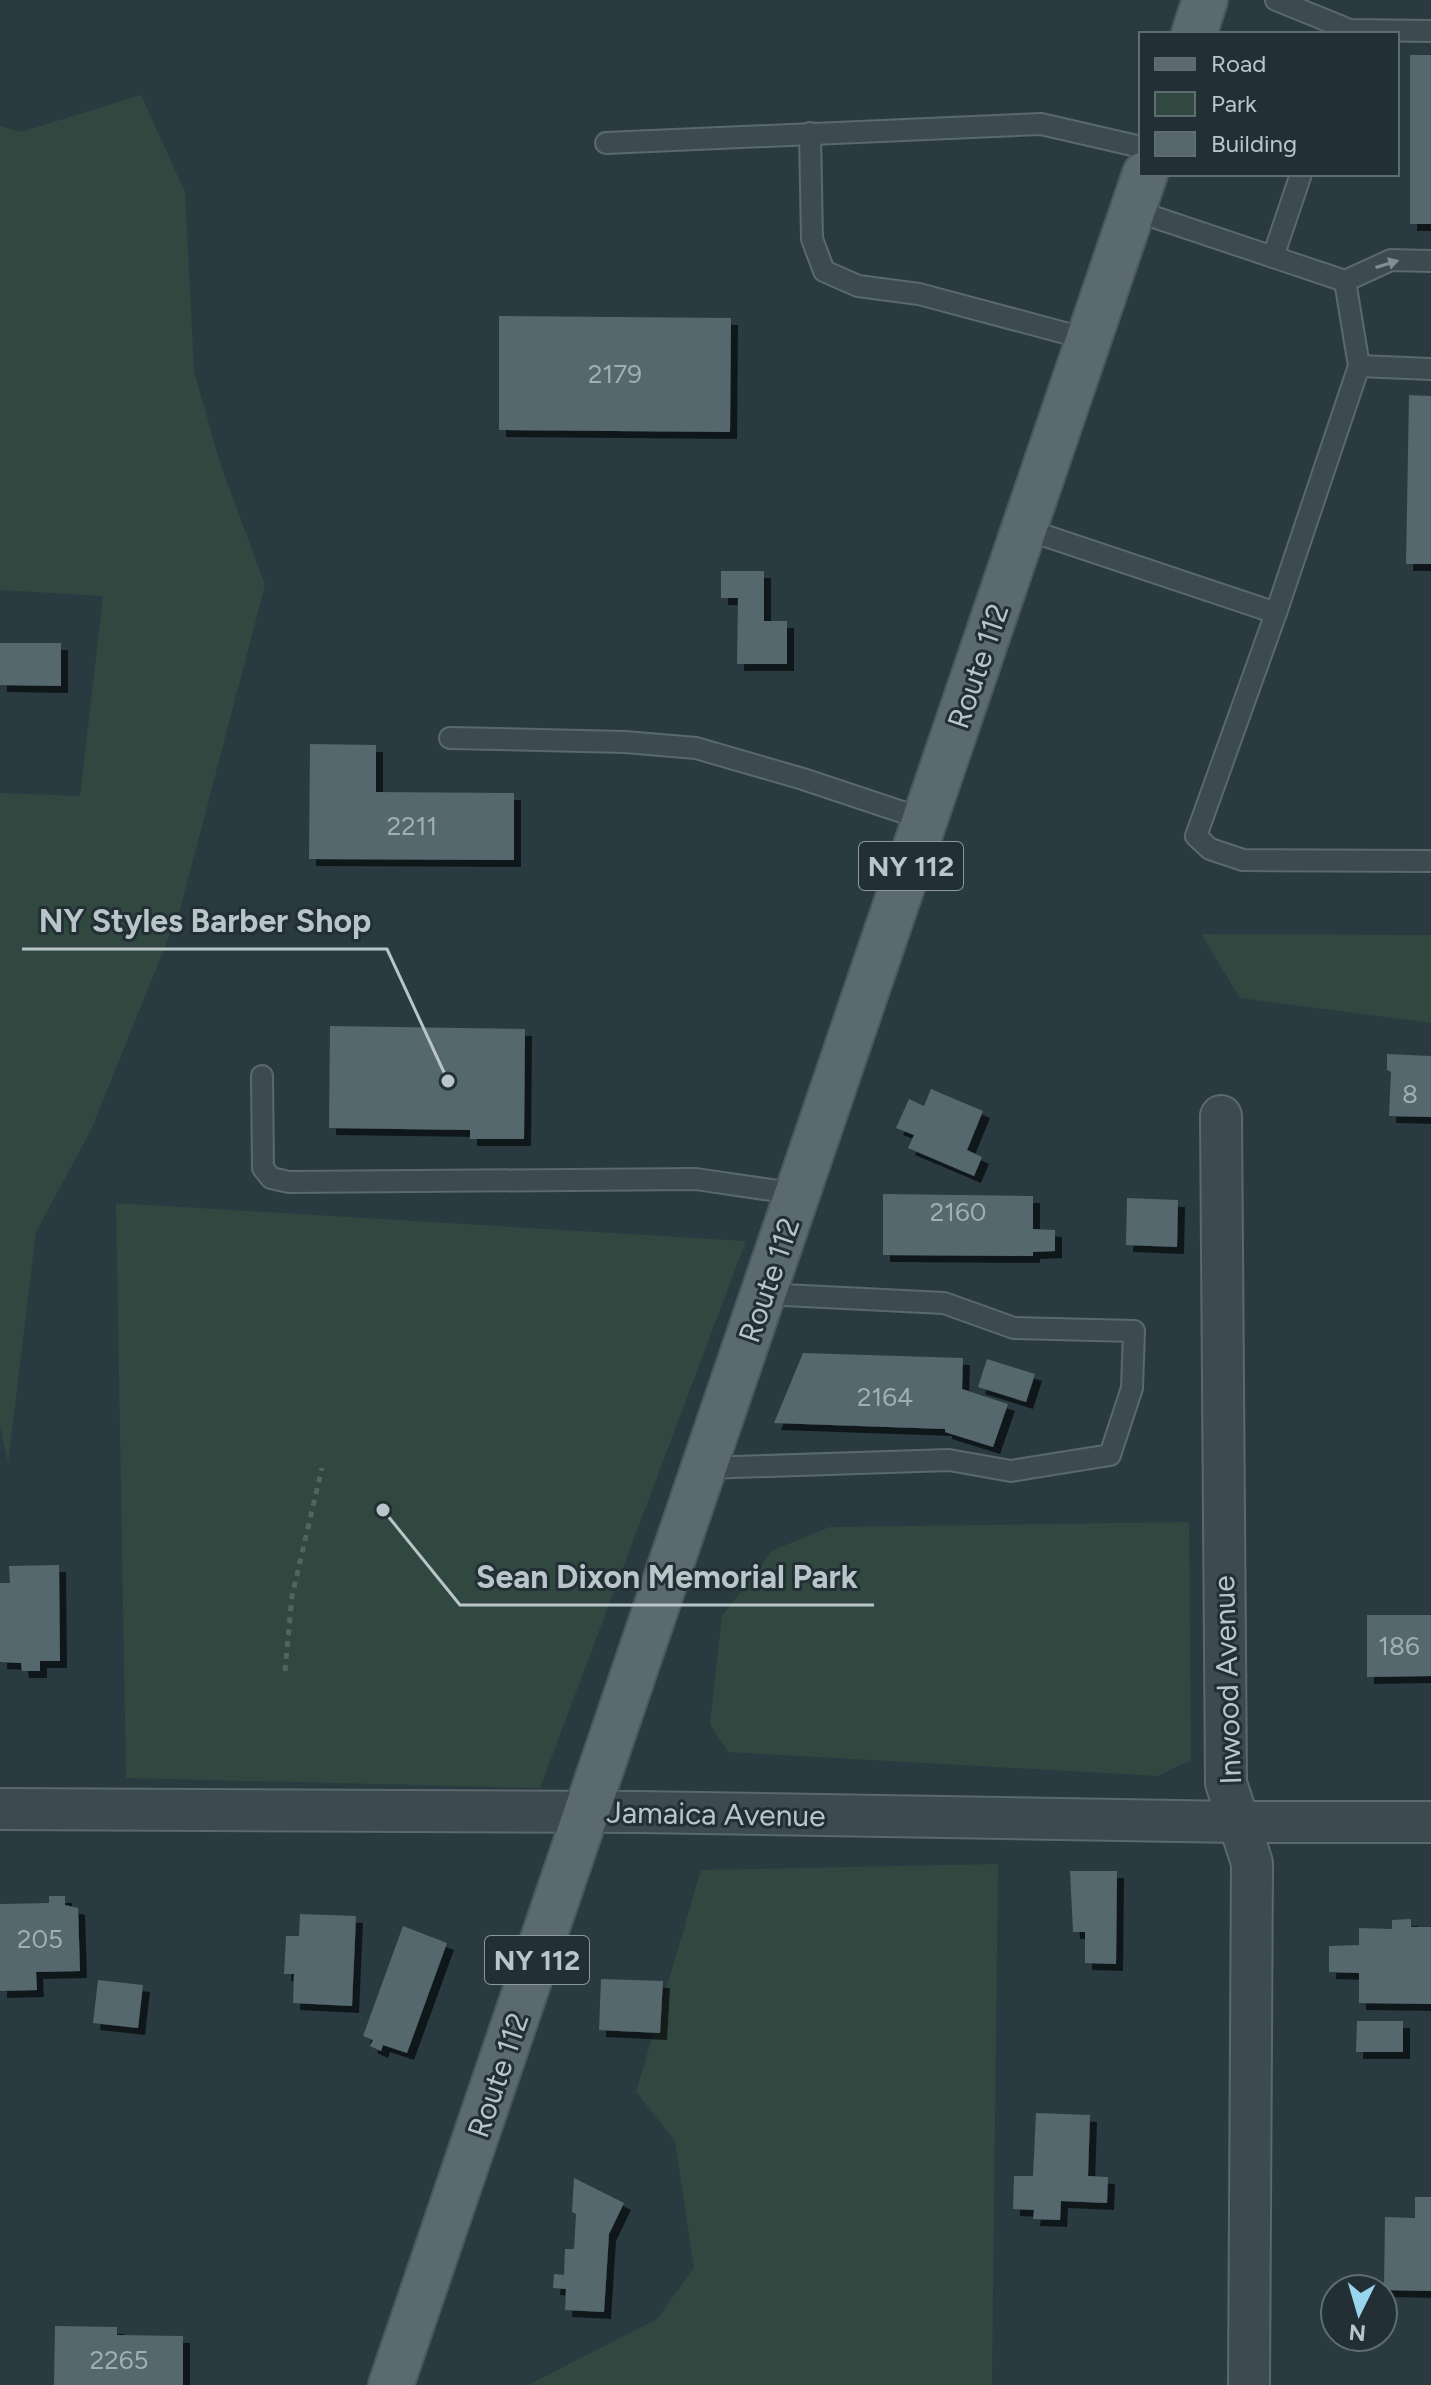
<svg xmlns="http://www.w3.org/2000/svg" width="1431" height="2385" font-family="Figtree,sans-serif">
  <style>
    .green { fill: #314841 }
    .building { fill: #55676d; filter: url(#shadow) }
    .lines { fill: none; stroke-linecap: round; stroke-linejoin: round }
    .service-casing { stroke: #5b686d; stroke-width: 24 }
    .minor-casing { stroke: #5b686d; stroke-width: 44 }
    .primary-casing { stroke: #4a575c; stroke-width: 48 }
    .path { stroke: #506460; stroke-width: 5; stroke-dasharray: 6 6; stroke-linecap: butt }
    .service { stroke: #3d4b50; stroke-width: 20 }
    .minor { stroke: #3d4b50; stroke-width: 40 }
    .primary { stroke: #5b6a70; stroke-width: 44 }
    .oneway { fill: #828e93 }
    .labels { text-anchor: middle; dominant-baseline: central; stroke-width: 6; stroke-linejoin: round; paint-order: stroke }
    .number-label { font-size: 26px; fill: #a1aeb3 }
    .shield { fill: #223035; stroke: #8c989d; stroke-width: 2 }
    .shield-label { font-size: 28px; font-weight: bold; fill: #bac5ca }
    .street-label { font-size: 30px; fill: #bac5ca; stroke: #223035 }
    .leader { fill: none; stroke: #bac5ca; stroke-width: 3 }
    .callout-dot { fill: #bac5ca; stroke: #223035; stroke-width: 3 }
    .callout-label { font-size: 32px; text-anchor: middle; font-weight: bold; fill: #bac5ca; stroke: #223035; stroke-width: 6; stroke-linejoin: round; paint-order: stroke }
  </style>
  <defs>
    <filter id="shadow"><feDropShadow dx="7" dy="7" stdDeviation="0" flood-color="#0009"/></filter>
  </defs>
  <rect width="100%" height="100%" fill="#293a40"/>
  <!-- green -->
  <g class="green">
    <polygon points="141,95 185,192 194,371 220,463 265,585 180,910 91,1130 36,1232 8,1463 0,1426 0,793 80,796 103,596 0,590 0,126 21,132"/>
    <polygon points="1201,934 1431,935 1431,1023 1240,998"/>
    <polygon points="116,1203 746,1241 540,1788 126,1778"/>
    <polygon points="1189,1522 1191,1760 1158,1776 728,1752 710,1724 722,1616 773,1550 830,1527"/>
    <polygon points="998,1864 992,2385 528,2385 657,2319 694,2268 675,2141 636,2092 701,1870"/>
  </g>
  <!-- building -->
  <g class="building">
    <rect x="1410" y="55" width="21" height="169"/>
    <polygon points="499,316 731,318 730,432 499,430"/>
    <polygon points="1409,395 1431,396 1431,564 1406,564"/>
    <polygon points="721,571 764,571 764,621 787,621 787,664 737,664 738,598 721,598"/>
    <polygon points="0,643 61,643 61,686 0,685"/>
    <polygon points="310,744 376,745 376,792 514,793 514,860 309,859"/>
    <polygon points="330,1026 525,1029 524,1139 470,1139 470,1130 329,1128"/>
    <polygon points="1387,1054 1431,1056 1431,1117 1389,1116 1391,1072 1387,1070"/>
    <polygon points="931,1089 983,1111 967,1150 982,1157 974,1176 908,1148 914,1135 896,1128 909,1099 924,1106"/>
    <polygon points="883,1194 1033,1196 1033,1229 1055,1230 1055,1251 1033,1252 1033,1256 883,1255"/>
    <polygon points="1127,1198 1178,1200 1177,1247 1126,1245"/>
    <polygon points="803,1353 963,1358 962,1389 1008,1404 993,1447 945,1432 945,1429 774,1423"/>
    <polygon points="987,1359 1035,1374 1026,1402 978,1387"/>
    <polygon points="59,1565 60,1661 40,1661 40,1671 22,1671 21,1663 0,1662 0,1583 10,1583 9,1566"/>
    <polygon points="1367,1615 1431,1615 1431,1676 1367,1677"/>
    <polygon points="1070,1871 1117,1871 1116,1964 1085,1963 1085,1932 1073,1932"/>
    <polygon points="49,1896 65,1896 65,1905 78,1908 80,1971 36,1972 37,1990 0,1991 0,1904 49,1903"/>
    <polygon points="300,1914 356,1916 352,2006 293,2003 294,1974 284,1974 286,1936 299,1936"/>
    <polygon points="1411,1919 1411,1927 1431,1927 1431,2004 1359,2003 1359,1973 1329,1972 1329,1946 1359,1945 1359,1928 1392,1929 1392,1920"/>
    <polygon points="403,1926 447,1943 407,2053 383,2045 381,2051 370,2046 373,2040 363,2036"/>
    <polygon points="601,1979 663,1981 660,2033 599,2030"/>
    <polygon points="98,1980 143,1985 138,2028 93,2023"/>
    <polygon points="1357,2021 1403,2021 1403,2052 1356,2052"/>
    <polygon points="1036,2113 1090,2115 1088,2176 1108,2177 1107,2203 1061,2201 1060,2220 1033,2219 1034,2210 1013,2209 1014,2176 1033,2176"/>
    <polygon points="574,2178 624,2203 609,2234 604,2312 565,2310 566,2289 553,2288 554,2274 564,2275 565,2249 574,2249 576,2214 572,2212"/>
    <polygon points="1415,2197 1431,2197 1431,2291 1384,2290 1385,2217 1415,2218"/>
    <polygon points="55,2326 117,2327 117,2335 183,2336 183,2385 54,2385"/>
  </g>
  <g class="lines">
    <!-- service casing -->
    <g class="service-casing">
      <g id="service">
        <polyline points="1276,0 1350,30 1431,31"/>
        <polyline points="810,133 812,239 824,271 858,286 919,294 1091,340"/>
        <polyline points="606,143 1041,124 1141,147"/>
        <polyline points="1133,210 1345,281 1391,260 1431,261"/>
        <polyline points="1273,257 1301,174"/>
        <polyline points="1359,366 1431,369"/>
        <polyline points="1025,529 1276,613 1359,366 1345,281"/>
        <polyline points="1276,613 1196,836 1210,849 1243,860 1431,861"/>
        <polyline points="450,738 625,742 696,748 803,779 926,820"/>
        <polyline points="262,1076 263,1168 271,1178 289,1182 696,1179 798,1194"/>
        <polyline points="705,1468 949,1460 1011,1471 1110,1455 1132,1388 1134,1331 1014,1328 944,1303 764,1294"/>
      </g>
    </g>
    <!-- minor casing -->
    <g class="minor-casing">
      <g id="minor">
        <polyline points="1221,1116 1226,1783 1252,1863 1249,2385"/>
        <polyline points="0,1809 639,1812 1237,1822 1431,1822"/>
      </g>
    </g>
    <!-- primary casing -->
    <g class="primary-casing">
      <g id="primary">
        <polyline points="1194,34 1205,0"/>
        <polyline points="391,2385 1145,174"/>
      </g>
    </g>
    <!-- path -->
    <polyline class="path" points="285,1671 292,1596 322,1468"/>
    <!-- service -->
    <use href="#service" class="service"/>
    <!-- minor -->
    <use href="#minor" class="minor"/>
    <!-- primary -->
    <use href="#primary" class="primary"/>
  </g>
  <!-- one-way arrows -->
  <defs><path id="oneway-solid" d="M-6-.8H1V-3.2L6.5 0L1 3.2V.8H-6Z" transform="scale(2)"/></defs>
  <use class="oneway" href="#oneway-solid" transform="translate(1387 264) rotate(-17)"/>
  <g class="labels">
    <!-- number labels -->
    <g class="number-label">
      <text x="615" y="374">2179</text>
      <text x="412" y="826">2211</text>
      <text x="1410" y="1094">8</text>
      <text x="958" y="1212">2160</text>
      <text x="885" y="1397">2164</text>
      <text x="1399" y="1646">186</text>
      <text x="40" y="1939">205</text>
      <text x="119" y="2360">2265</text>
    </g>
    <!-- shield labels -->
    <g class="shield">
      <rect x="859" y="842" width="104" height="48" rx="6"/>
      <rect x="485" y="1936" width="104" height="48" rx="6"/>
    </g>
    <g class="shield-label">
      <text x="911" y="866">NY 112</text>
      <text x="537" y="1960">NY 112</text>
    </g>
    <!-- street labels -->
    <g class="street-label">
      <text transform="translate(978 666) rotate(-71)">Route 112</text>
      <text transform="translate(769 1280) rotate(-71)">Route 112</text>
      <text transform="translate(1227 1680) rotate(-92)">Inwood Avenue</text>
      <text transform="translate(716 1814) rotate(1)">Jamaica Avenue</text>
      <text transform="translate(498 2075) rotate(-71)">Route 112</text>
    </g>
  </g>
  <!-- callouts -->
  <path class="leader" d="M448 1081L387 949H22M383 1510L460 1605H874"/>
  <g class="callout-dot">
    <circle cx="448" cy="1081" r="8"/>
    <circle cx="383" cy="1510" r="8"/>
  </g>
  <g class="callout-label">
    <text x="205" y="932">NY Styles Barber Shop</text>
    <text x="667" y="1588">Sean Dixon Memorial Park</text>
  </g>
  <!-- legend -->
  <rect x="1139" y="32" width="260" height="144" fill="#223035" stroke="#5f6c71" stroke-width="2"/>
  <rect x="1155" y="58" width="40" height="12" fill="#5b6a70" stroke="#5f6c71" stroke-width="2"/>
  <text x="1211" y="72" font-size="24" fill="#bac5ca">Road</text>
  <rect x="1155" y="92" width="40" height="24" fill="#314841" stroke="#5f6c71" stroke-width="2"/>
  <text x="1211" y="112" font-size="24" fill="#bac5ca">Park</text>
  <rect x="1155" y="132" width="40" height="24" fill="#55676d" stroke="#5f6c71" stroke-width="2"/>
  <text x="1211" y="152" font-size="24" fill="#bac5ca">Building</text>
  <!-- north arrow -->
  <g transform="translate(1359 2313) rotate(185)"><circle r="38" fill="#223035" stroke="#5f6c71" stroke-width="2"/>
  <path d="M0-6L14 30L0 20L-14 30Z" fill="#9ad5ef"/>
  <text y="-12" font-size="22" font-weight="bold" text-anchor="middle" fill="#bac5ca">N</text>
  </g>
</svg>
